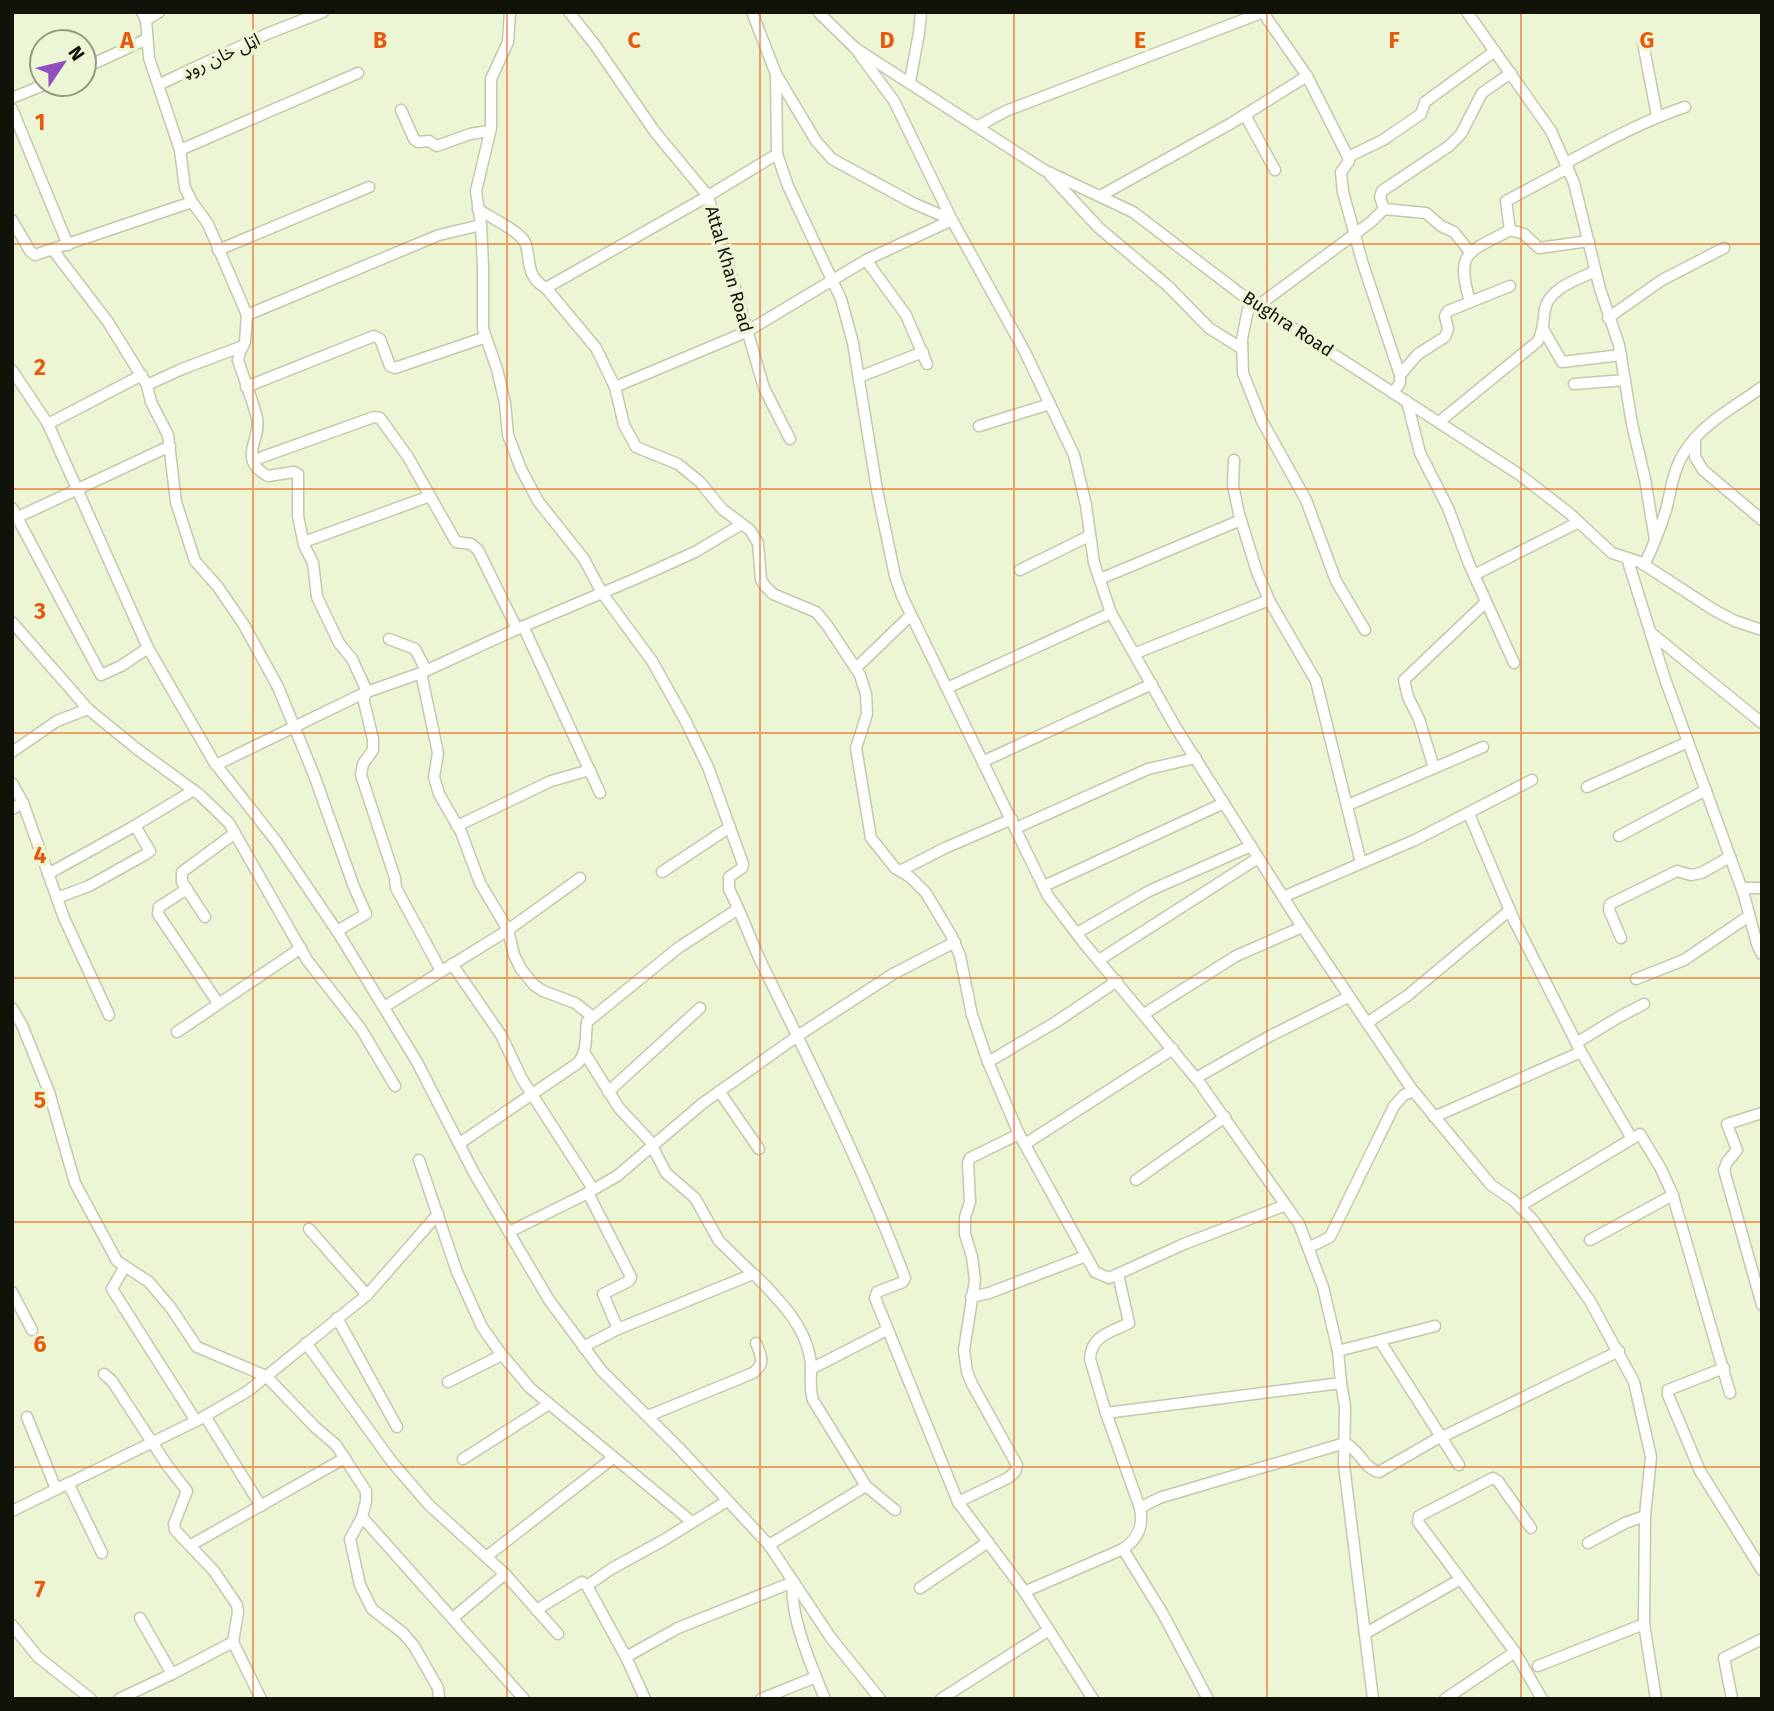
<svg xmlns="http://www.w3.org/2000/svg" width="1774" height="1711" font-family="'Fira Sans','Noto Sans Arabic',sans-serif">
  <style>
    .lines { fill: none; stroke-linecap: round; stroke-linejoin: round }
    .minor-casing { stroke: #c1caaa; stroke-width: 13 }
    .minor { stroke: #fff; stroke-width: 10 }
    .grid { fill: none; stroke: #e8590c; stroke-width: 2; stroke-opacity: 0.55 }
    .labels { text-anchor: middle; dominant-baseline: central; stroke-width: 7; stroke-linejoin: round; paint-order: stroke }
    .street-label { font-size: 18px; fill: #101308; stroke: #ecf5d4 }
    .grid-label { font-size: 23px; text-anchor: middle; font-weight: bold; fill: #e8590c; stroke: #ecf5d4; stroke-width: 7; stroke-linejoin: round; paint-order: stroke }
  </style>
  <rect width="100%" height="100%" fill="#ecf5d4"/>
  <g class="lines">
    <!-- minor casing -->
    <g class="minor-casing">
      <g id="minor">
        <path d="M142 12 146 20 149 58 180 150 185 188 192 202 208 224 247 315 245 342 240 352 238 360C244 379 252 398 257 418 262 439 236 459 268 476L294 472 298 474V516L304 545 313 563 317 597 339 643 352 659 365 687 364 702 373 739V750L363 764 361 775 395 878 396 888 441 971"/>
        <path d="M510 12 508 42 491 79V128L476 191 481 225 483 266V329L497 369 505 403 508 435 521 469 538 501 584 559 602 593 652 661 685 720 708 767 743 864 742 868 729 877V889C741 913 750 938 761 962 812 1066 864 1170 905 1278L903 1282 877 1292 875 1298 958 1502 1022 1588 1093 1699"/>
        <polyline points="569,12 595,45 655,132 708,196 764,388 790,439"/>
        <polyline points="752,12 776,74 816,141 832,159 913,203 952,220"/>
        <polyline points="818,12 855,48 1044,170 1133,212 1242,295 1520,475 1569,513 1612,553 1640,562 1714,610 1735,621 1762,630"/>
        <polyline points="1467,12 1551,131 1574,183 1600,289 1619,345 1632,424 1645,479 1655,540"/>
        <polyline points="146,20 159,12"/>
        <polyline points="1643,43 1657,116"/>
        <polyline points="855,48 894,101 952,220 1025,352 1074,455 1086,505 1094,563 1111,613 1176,728 1299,922 1411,1088 1491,1185 1513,1200 1533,1220 1590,1301 1634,1382 1651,1457 1645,1516 1644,1624 1656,1699"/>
        <polyline points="84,68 147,39"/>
        <polyline points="776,74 777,154 788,186 841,299 853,343 877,490 895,576 902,596 1048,896 1083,942 1199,1082 1299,1224 1323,1287 1338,1351 1341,1383 1345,1406 1344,1465 1373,1699"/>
        <polyline points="910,81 919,33 921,12"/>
        <polyline points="160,84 269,33 323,12"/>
        <polyline points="12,98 46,84"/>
        <polyline points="12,109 68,245"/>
        <polyline points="401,110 414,139 418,142 429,141 437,146 470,134 489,131"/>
        <polyline points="1245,115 1275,170"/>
        <polyline points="978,126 1006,111 1261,13 1264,14 1307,76 1348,157 1349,161 1341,172 1343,192 1362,261 1400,375 1400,383 1393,393"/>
        <polyline points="180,150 358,73"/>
        <polyline points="1348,157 1383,140 1421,114 1425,102 1495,51"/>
        <path d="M1566 163C1605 142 1643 121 1685 107"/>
        <polyline points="1050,175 1099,228 1168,286 1209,328 1241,348"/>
        <polyline points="1100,196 1230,124 1307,76"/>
        <path d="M478 209C491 218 508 225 520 236 535 249 520 274 546 288L596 348 615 387 624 425 636 447 678 464 700 482 722 509 750 530 758 543 761 580 765 586 773 594 816 612 827 625 860 675 866 694 867 714 856 748 871 838 895 868 910 877 926 893 951 935 960 956 972 1015 988 1062 1019 1134 1095 1272 1109 1278 1184 1244 1286 1205"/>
        <polyline points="1384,209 1380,197 1382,191 1449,146 1461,134 1482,93 1511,73"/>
        <polyline points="12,220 30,251 35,255 192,202"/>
        <polyline points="1510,230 1506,201 1568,168"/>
        <polyline points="53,250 108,322 147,385 151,402 168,435 176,502 195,561 218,587 244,625 278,687 314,775 354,887 366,914 337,931"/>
        <polyline points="218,250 369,187"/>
        <polyline points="866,260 906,315 927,364"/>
        <polyline points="546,288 708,196 777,154"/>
        <polyline points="1250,300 1242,339 1243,373 1262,421 1306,500 1336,581 1365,630"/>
        <path d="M1470 302C1455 250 1468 253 1510 230L1524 234 1539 248 1589 241"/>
        <polyline points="1259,305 1371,222 1384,209 1426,213 1441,226 1454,232 1470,252"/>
        <polyline points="247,315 439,235 481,225"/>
        <polyline points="1608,318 1662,280 1724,248"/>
        <polyline points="1543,329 1562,362 1621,355"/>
        <polyline points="12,370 48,424 148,648 178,700 214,762 276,841 339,934 417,1062 474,1173 549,1300 601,1370 678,1447 769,1545 831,1638 880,1699"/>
        <polyline points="1400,375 1418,354 1445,337 1448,329 1445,316 1448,311 1510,286"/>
        <polyline points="859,377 923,352"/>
        <polyline points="1574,384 1625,380"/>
        <polyline points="147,385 182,369 243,346"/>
        <polyline points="246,387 374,336 380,339 390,366 395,368 486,337"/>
        <polyline points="615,387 746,332 866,260 952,220"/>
        <polyline points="1407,401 1420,453 1448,508 1469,564 1514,663"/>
        <path d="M1439 422 1537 342C1544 332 1543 320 1545 309 1550 287 1578 280 1595 271"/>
        <polyline points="48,424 142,375"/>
        <polyline points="979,426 1050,404"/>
        <polyline points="1695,438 1695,457 1703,470 1762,520"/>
        <polyline points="254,460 374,417 380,418 408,457 456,542 471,544 478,550 517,629"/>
        <polyline points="1234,460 1233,485 1239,514 1257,572 1270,602 1316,681 1361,863"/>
        <polyline points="12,508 101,675 121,666 148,648"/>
        <polyline points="18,517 170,446"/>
        <polyline points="304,542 430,496"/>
        <polyline points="1627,558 1665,679 1744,895 1757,944 1762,954"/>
        <path d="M1644 565C1653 547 1660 529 1666 510 1671 491 1673 470 1684 453 1702 423 1735 407 1762 387"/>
        <polyline points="1020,570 1089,536"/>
        <polyline points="1474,575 1579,522"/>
        <polyline points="1100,579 1241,520"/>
        <polyline points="12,622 88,709 137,749 200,795 229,823 307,960 361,1029 395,1086"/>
        <polyline points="523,626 600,793"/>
        <polyline points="1650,632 1762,723"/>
        <polyline points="389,639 415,649 426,670"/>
        <polyline points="1136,653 1269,600"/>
        <polyline points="856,668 911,615"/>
        <polyline points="421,673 438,753 434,777 439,794 461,832 480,883 508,930 514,955 521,969 534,985 543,991 575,1003 593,1017"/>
        <polyline points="947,688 1111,613"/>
        <polyline points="12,752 57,721 88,709"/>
        <polyline points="984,761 1152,684"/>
        <polyline points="216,765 364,693 421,673 517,629 642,576 695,552 742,524"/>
        <polyline points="1434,768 1419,719 1408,697 1404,680 1486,602"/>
        <polyline points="12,783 23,803 64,918 109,1015"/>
        <polyline points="1587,787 1688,742"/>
        <polyline points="1348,805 1483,747"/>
        <polyline points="12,809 23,803"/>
        <polyline points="1469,814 1514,920 1581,1052 1631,1137"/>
        <polyline points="457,826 551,781 590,770"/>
        <polyline points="1016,828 1148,769 1196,758"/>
        <polyline points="1619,836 1706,790"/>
        <polyline points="900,871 945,848 1012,819"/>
        <polyline points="662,872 730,827"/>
        <polyline points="48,874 131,828 194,790"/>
        <polyline points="1044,886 1224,803"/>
        <polyline points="1742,888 1762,888"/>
        <polyline points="187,889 159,907 158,914 218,1003"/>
        <polyline points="1283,897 1415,840 1532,780"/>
        <polyline points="57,898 89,886 146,854 150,851 135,826"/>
        <polyline points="205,917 182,882 182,872 235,833"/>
        <polyline points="1077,933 1149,891 1251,846"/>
        <polyline points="1621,938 1609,910 1610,904 1677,871 1691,875 1701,873 1730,857"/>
        <polyline points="1099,960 1258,858"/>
        <polyline points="452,964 501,1035 522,1079 593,1189"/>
        <polyline points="1636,979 1684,960 1749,916"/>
        <polyline points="384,1007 508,930 580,878"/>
        <polyline points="12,1008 22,1025 49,1092 75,1183 117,1261 149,1282 171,1308 197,1347 266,1376 315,1427 336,1445 366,1491 366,1501 362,1517 350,1539 360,1585 372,1609 403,1633 414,1646 438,1688 439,1699"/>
        <polyline points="1144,1014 1236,956 1302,927"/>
        <polyline points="1367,1023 1407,996 1510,910"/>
        <polyline points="177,1032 301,948"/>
        <polyline points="1576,1043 1619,1017 1644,1004"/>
        <polyline points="584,1052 619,1108 649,1140 666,1173 695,1198 719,1241 753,1274"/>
        <polyline points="988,1062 1056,1022 1117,981"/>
        <polyline points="1196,1078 1270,1036 1348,997"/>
        <polyline points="719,1091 759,1149"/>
        <polyline points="608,1092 700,1008"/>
        <polyline points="1762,1113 1727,1124 1737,1150 1727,1162 1724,1170 1762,1305"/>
        <polyline points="1434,1117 1581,1052"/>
        <path d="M460 1143 578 1063C588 1051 585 1037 587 1022L678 948 738 909"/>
        <polyline points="1025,1144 1173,1049"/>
        <polyline points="419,1160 457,1272 482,1327 499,1351 530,1388 692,1522"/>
        <polyline points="1136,1180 1225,1117"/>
        <polyline points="588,1193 631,1277 629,1281 603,1294 618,1329"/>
        <polyline points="1520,1206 1640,1134 1660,1167 1672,1193 1730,1393"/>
        <polyline points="309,1229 367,1295"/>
        <polyline points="509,1232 584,1195 617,1176 703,1103 799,1035 893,974 955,942"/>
        <polyline points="1590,1240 1673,1195"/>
        <polyline points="1308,1248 1330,1237 1394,1106 1404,1095 1413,1091"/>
        <polyline points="125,1266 112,1289 196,1421"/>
        <path d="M1118 1274 1129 1323C1112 1332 1091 1335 1090 1359L1106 1413 1140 1508"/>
        <polyline points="12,1292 32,1330"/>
        <polyline points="971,1297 989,1293 1086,1256"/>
        <polyline points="337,1318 397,1427"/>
        <polyline points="1380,1341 1459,1465"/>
        <polyline points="306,1343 392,1462 429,1505 505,1574 558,1634"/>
        <path d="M583 1347 618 1329 753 1274 756 1276C778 1299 804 1324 810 1357 813 1371 808 1385 813 1400L866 1486 769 1545"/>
        <polyline points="1338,1351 1435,1326"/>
        <polyline points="1724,1368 1668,1390 1668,1395 1700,1471 1762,1570"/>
        <polyline points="811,1369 887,1330"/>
        <polyline points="104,1374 112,1381 167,1465 187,1491 174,1524 175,1530 214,1571 237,1605 238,1612 233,1642 261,1699"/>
        <polyline points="448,1382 502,1355"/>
        <polyline points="1106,1413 1341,1383"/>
        <polyline points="205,1416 261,1506"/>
        <path d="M648 1416 753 1373C766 1363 761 1356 756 1343"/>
        <polyline points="27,1417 56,1489"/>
        <polyline points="1442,1437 1619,1351"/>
        <polyline points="463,1459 549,1404"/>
        <polyline points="68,1483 102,1553"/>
        <polyline points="866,1486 895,1510"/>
        <polyline points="958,1502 1008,1478 1015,1472 1017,1465 972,1384 967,1372 964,1350 975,1280 972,1257 965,1234 965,1217 970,1202 968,1163 970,1158 1019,1134"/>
        <polyline points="12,1511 200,1419 248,1391 367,1295 438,1214"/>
        <polyline points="362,1517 524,1699"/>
        <polyline points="1531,1528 1498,1481 1493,1478 1419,1516 1418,1522 1515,1652 1542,1699"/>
        <polyline points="1588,1543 1625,1523 1645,1516"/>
        <polyline points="191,1545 345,1458"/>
        <polyline points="1123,1549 1163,1614 1208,1699"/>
        <polyline points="486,1557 613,1458"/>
        <path d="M793 1582C789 1616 812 1667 825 1699"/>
        <polyline points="587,1586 611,1569 662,1541 727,1501"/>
        <polyline points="920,1588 988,1542"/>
        <path d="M1024 1592 1123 1549C1138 1539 1144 1526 1140 1508L1159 1498 1345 1443C1360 1450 1364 1469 1379 1472L1440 1437"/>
        <polyline points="536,1610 582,1582 587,1586 626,1657 645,1699"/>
        <polyline points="140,1618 172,1674"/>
        <polyline points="453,1618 505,1574"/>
        <polyline points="12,1625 38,1657 91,1699"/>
        <polyline points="1366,1633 1459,1580"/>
        <polyline points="626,1657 678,1628 793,1582"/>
        <polyline points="1538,1666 1644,1624"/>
        <polyline points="119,1699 172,1674 233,1642"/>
        <polyline points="761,1699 816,1677"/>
        <polyline points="941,1699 1049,1630"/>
        <polyline points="1445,1699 1515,1652"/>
        <polyline points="1732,1699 1724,1658 1762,1639"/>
      </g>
    </g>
    <!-- minor -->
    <use href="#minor" class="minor"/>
  </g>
  <!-- grid -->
  <path class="grid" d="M253 12V1699M507 12V1699M760 12V1699M1014 12V1699M1267 12V1699M1521 12V1699M12 244H1762M12 489H1762M12 733H1762M12 978H1762M12 1222H1762M12 1467H1762"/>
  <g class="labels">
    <!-- street labels -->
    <g class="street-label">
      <text transform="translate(221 56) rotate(-25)">اټل خان روډ</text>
      <text transform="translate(729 269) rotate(74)">Attal Khan Road</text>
      <text transform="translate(1288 324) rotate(33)">Bughra Road</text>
    </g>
  </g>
  <g class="grid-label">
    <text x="127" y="48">A</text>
    <text x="380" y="48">B</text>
    <text x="634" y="48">C</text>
    <text x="887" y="48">D</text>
    <text x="1140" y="48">E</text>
    <text x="1394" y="48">F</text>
    <text x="1647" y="48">G</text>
    <text x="40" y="130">1</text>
    <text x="40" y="375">2</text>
    <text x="40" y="619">3</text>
    <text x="40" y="863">4</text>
    <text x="40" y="1108">5</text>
    <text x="40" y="1352">6</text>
    <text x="40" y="1597">7</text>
  </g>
  <!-- border -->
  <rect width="1774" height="1711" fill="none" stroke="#101308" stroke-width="28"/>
  <!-- north arrow -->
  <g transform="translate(63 63) rotate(55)"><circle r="33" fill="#ecf5d4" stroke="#949b82" stroke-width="2"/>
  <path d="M0-5L12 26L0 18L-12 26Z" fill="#934ec1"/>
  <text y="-10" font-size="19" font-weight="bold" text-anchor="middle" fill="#101308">N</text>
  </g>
</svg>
